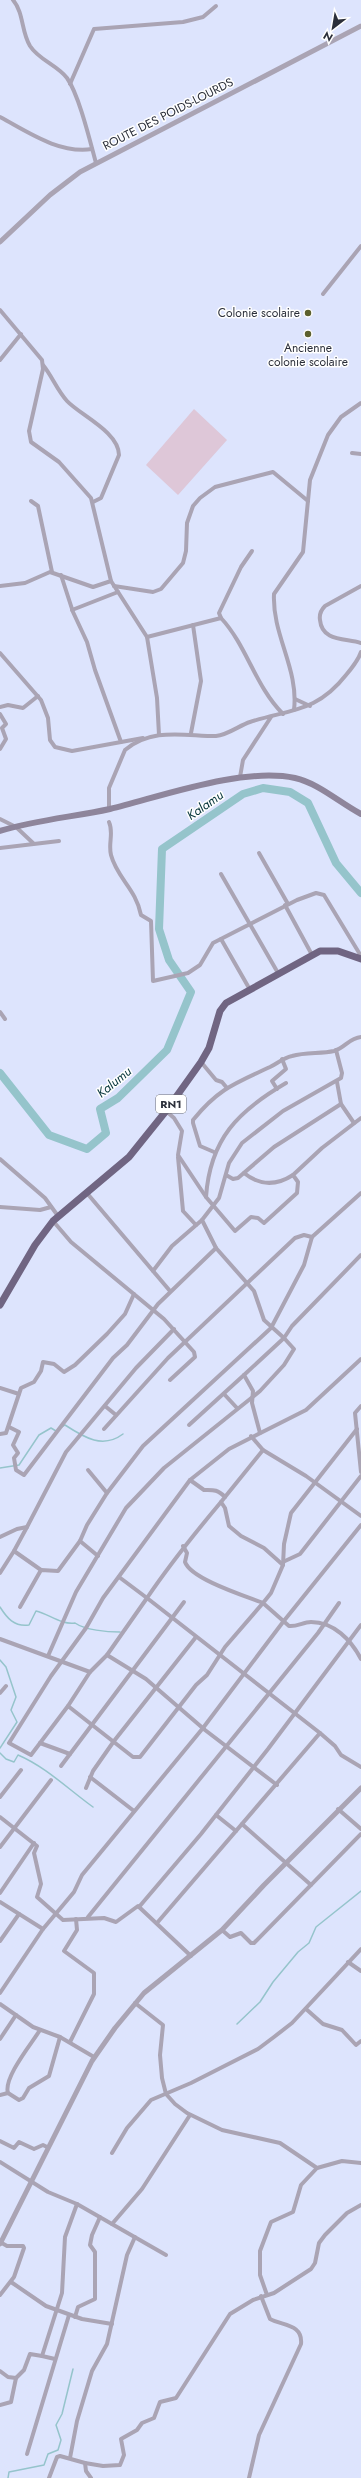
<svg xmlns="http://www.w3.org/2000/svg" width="361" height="2478" font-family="Jost,sans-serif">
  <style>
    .green { fill: #dec7d8 }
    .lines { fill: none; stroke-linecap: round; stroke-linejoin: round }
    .stream { stroke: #95c4cb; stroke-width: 1.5 }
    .river { stroke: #95c4cb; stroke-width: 8 }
    .minor { stroke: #aaa4b4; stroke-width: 4 }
    .tertiary { stroke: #aaa4b4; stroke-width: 5 }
    .secondary { stroke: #8e859b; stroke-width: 6 }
    .trunk { stroke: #706582; stroke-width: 7 }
    .poi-dot { fill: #5c602e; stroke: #fff; stroke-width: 1.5 }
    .labels { text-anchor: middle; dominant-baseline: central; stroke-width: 3; stroke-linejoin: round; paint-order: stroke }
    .shield { fill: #fff; stroke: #6b6d75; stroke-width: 1 }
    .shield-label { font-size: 11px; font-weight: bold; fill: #2b2f3a }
    .street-label { font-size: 12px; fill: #2b2f3a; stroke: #fff }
    .poi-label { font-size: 12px; fill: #2b2f3a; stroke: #fff; text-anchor: end }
    .water-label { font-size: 13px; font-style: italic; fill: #06353b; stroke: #fff }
  </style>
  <rect width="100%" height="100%" fill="#dde4fd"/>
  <!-- green -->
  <polygon class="green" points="194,409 227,440 178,495 146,465"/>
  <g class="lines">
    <!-- stream -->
    <g class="stream">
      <path d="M62 1427 65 1425C85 1438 103 1449 123 1434"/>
      <polyline points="0,1468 19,1465 39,1435 51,1428 56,1431"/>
      <path d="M0 1607C7 1618 14 1627 29 1625L36 1611C49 1614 61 1625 75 1623 85 1630 107 1632 120 1632"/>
      <polyline points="0,1660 6,1667 16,1697 11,1710 17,1722 0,1748"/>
      <path d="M0 1753 6 1759 14 1762 18 1755C46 1767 68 1789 93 1807"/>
      <polyline points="237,2024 260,2002 273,1982 298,1952 309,1943 316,1927 361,1891"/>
      <polyline points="8,2478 9,2472 44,2465 48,2454 58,2450 61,2440 56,2425 62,2414 73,2369"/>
    </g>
    <!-- river -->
    <polyline class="river" points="0,1073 49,1135 87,1149 106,1133 100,1109 118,1098 167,1050 191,992 169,960 159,929 162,849 243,794 263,788 290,792 308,803 336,863 361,893"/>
    <!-- minor -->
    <g class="minor">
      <path d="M13 0C24 13 21 31 30 46 39 60 57 65 67 78 79 95 90 141 96 163"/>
      <polyline points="70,84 94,29 183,22 203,17 216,6"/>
      <path d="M0 117C28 132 59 154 92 149"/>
      <polyline points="323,294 361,246"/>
      <polyline points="0,310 42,360 43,369 29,431 31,442 59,462 91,498 111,581 93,587 50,572 25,583 0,586"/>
      <polyline points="0,360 21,334"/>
      <path d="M43 365C52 376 57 390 67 401 80 415 119 432 119 455L101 498 93 502"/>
      <polyline points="352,453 361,454"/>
      <polyline points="31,501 38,506 52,572"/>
      <polyline points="61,575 73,612 87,642 95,670 121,742"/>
      <path d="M111 581 147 637 221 618C247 646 255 686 283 714"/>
      <polyline points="114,586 153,592 161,589 183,563 186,551 187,523 193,506 200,498 215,487 273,472 308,501"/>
      <path d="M361 586 325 606C321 610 319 614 320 620 322 642 346 638 361 643"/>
      <polyline points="72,610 118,592"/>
      <polyline points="221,618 219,613 241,567 252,551"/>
      <polyline points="147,637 157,698 159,735"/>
      <polyline points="0,653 41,700 48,718 50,740 55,747 72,751 143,738"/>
      <polyline points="295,699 310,706"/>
      <polyline points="0,707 8,705 23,708 38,696"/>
      <path d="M294 710C299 669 272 635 274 594L303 552 310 480 328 435 341 417 361 403"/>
      <polyline points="0,714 6,724 2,728 6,739 0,749"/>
      <polyline points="191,733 201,681 193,625"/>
      <polyline points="240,777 243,760 271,717"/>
      <path d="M109 809V788L125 750C152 727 185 736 216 736 228 735 240 725 250 722 291 709 317 712 346 675 352 668 358 661 361 652"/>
      <polyline points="0,819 16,827 33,843"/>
      <path d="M109 822C114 833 108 843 111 855 117 878 136 889 141 915L151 921 153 981 188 973 200 965 213 943 297 900 316 893 324 895 361 956"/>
      <polyline points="0,848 59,841"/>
      <polyline points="259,853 288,904"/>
      <polyline points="221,874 278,973"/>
      <polyline points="285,905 311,953"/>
      <polyline points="221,939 249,988"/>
      <polyline points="0,1012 5,1019"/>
      <polyline points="201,1062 216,1080 222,1082 227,1088"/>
      <polyline points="337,1082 341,1104 354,1123"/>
      <polyline points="277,1089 272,1081 286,1069 282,1059"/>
      <polyline points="166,1111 174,1118 182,1131 178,1155 206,1197 235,1231 251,1217 258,1218 264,1223 297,1193 298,1182 293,1175 322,1148 361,1118"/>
      <path d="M214 1152 200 1146 193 1123V1120C219 1088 236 1083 270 1067 278 1063 283 1058 292 1056 306 1052 321 1054 334 1051 345 1048 349 1038 361 1037"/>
      <polyline points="178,1157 183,1211 196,1225"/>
      <polyline points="0,1159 45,1198 58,1216"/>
      <path d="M244 1173C260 1186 276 1186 293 1175"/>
      <polyline points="226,1175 233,1179 238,1178 274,1147 341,1104"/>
      <polyline points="86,1192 170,1291"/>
      <path d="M206 1197C210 1139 238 1111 286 1083"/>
      <polyline points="0,1207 40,1210 51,1207"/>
      <polyline points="53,1221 71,1242 164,1319 194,1352 195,1357 170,1380"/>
      <polyline points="153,1271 172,1246 202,1220"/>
      <polyline points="0,1388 19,1394"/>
      <polyline points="224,1394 237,1408"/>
      <polyline points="105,1406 116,1415"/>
      <polyline points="361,1406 355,1413 361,1472"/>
      <polyline points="189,1425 244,1375"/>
      <polyline points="9,1427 19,1432 13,1445 18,1453 14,1458 16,1470 24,1475 113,1358 127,1345 158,1304 216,1248"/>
      <polyline points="104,1429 168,1358 295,1238 304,1235 312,1237"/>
      <path d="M357 1429 291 1513 284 1544 283 1565 271 1593 263 1603 289 1626C297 1627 303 1622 311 1622 334 1622 351 1640 361 1659"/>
      <polyline points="260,1433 252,1403 253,1391 244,1375 284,1338 264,1320 254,1291 216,1248 202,1220 219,1198 229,1163 242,1143 283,1111 341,1078 342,1073 336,1050"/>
      <polyline points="0,1434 6,1433 21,1388 34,1382 41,1371 43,1362 54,1364 64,1372 75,1365 107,1334 125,1314 134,1294"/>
      <polyline points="251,1436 263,1450 306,1476 361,1516"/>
      <polyline points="88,1470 107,1493"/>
      <path d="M190 1480 204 1490C213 1490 217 1489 225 1497L221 1502 225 1508 229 1526 241 1536 264 1548 283 1565"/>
      <polyline points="225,1497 263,1450"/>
      <path d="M221 1502C195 1533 170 1564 147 1598L320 1733 335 1746 341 1755 361 1767"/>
      <polyline points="27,1527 14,1551 41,1570"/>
      <polyline points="0,1537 17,1529 27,1527 66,1452 136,1368 174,1329"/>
      <path d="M183 1546 187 1553 185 1562C191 1579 245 1596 263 1603L225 1647 207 1675 196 1685 140 1757H133L68 1706 31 1755 9 1743 51 1676 86 1628 103 1598 190 1480 229 1449 306 1410 361 1359"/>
      <polyline points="98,1556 80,1541 87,1525 107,1493 143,1446 271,1328 304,1265 312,1237 361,1193"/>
      <polyline points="285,1561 300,1554 361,1476"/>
      <polyline points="0,1573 14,1551"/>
      <polyline points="20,1607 41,1570 58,1571 80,1541"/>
      <polyline points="0,1639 90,1672"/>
      <polyline points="107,1655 147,1598 119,1577"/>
      <polyline points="48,1656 76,1592 126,1508 164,1468 260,1391 284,1365 294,1349 284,1338 292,1326 361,1255"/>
      <polyline points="0,1693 6,1686"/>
      <polyline points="68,1706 90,1672 107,1655 146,1679 205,1730 277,1785"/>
      <polyline points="40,1743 70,1754"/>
      <polyline points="61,1766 184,1602"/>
      <polyline points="90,1777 134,1811"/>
      <polyline points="86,1788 93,1771 114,1741 196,1637"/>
      <polyline points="0,1797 21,1770"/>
      <polyline points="338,1809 361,1829"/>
      <polyline points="216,1815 236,1831"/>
      <polyline points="0,1817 37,1846 34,1853 41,1884 37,1897 63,1920 104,1918 116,1922 138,1906 191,1956"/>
      <polyline points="242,1824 311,1885"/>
      <polyline points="0,1847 51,1780"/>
      <polyline points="0,1893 34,1843"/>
      <polyline points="0,1902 43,1929"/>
      <polyline points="139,1907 201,1834 268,1749 361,1625"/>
      <polyline points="88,1917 318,1633 339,1603"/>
      <polyline points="157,1923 320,1733"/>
      <polyline points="222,1930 230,1937 241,1933 251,1943 254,1943 361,1834"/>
      <polyline points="0,1941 19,1914"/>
      <polyline points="348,1962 361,1971"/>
      <polyline points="0,1993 43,1929 74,1892 82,1875 203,1728 283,1622 361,1525"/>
      <polyline points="135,2003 163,2025 160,2055 162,2078 166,2094 175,2104 187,2113 222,2130 280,2143 317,2168 342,2161 361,2163"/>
      <polyline points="0,2004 33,2027 60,2037 94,2057"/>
      <polyline points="306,2009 323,2024 342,2030 356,2045 361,2041"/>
      <path d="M40 2030C32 2043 3 2078 8 2093L19 2100 23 2098 29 2088 49 2076 60 2037"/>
      <polyline points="0,2039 16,2015"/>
      <polyline points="70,2042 94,1994 94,1973 64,1951 77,1930 76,1919"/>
      <polyline points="0,2095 8,2093"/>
      <polyline points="0,2141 14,2148 19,2142 34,2149 43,2145 47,2147"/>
      <polyline points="112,2153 127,2128 151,2100 191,2083 258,2049 274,2037 292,2023 361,1949"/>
      <polyline points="0,2162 48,2192 77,2204 166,2255"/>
      <polyline points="112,2224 142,2189 190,2115"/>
      <polyline points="0,2242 7,2246 23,2246 24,2248 14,2277 0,2295"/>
      <polyline points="11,2282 46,2306 82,2319 112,2324"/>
      <polyline points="267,2295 260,2275 260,2251 271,2222 293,2212 301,2185 317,2168"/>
      <polyline points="75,2317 78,2307 95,2299 95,2252 90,2245 92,2235 100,2217"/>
      <polyline points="42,2356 55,2359"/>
      <polyline points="0,2371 8,2377 16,2378 24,2370 30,2354 42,2356 62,2293 65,2237 77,2204"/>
      <polyline points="0,2405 11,2402 16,2378"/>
      <polyline points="27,2454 69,2315"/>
      <polyline points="70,2458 77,2421 92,2371 107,2344 127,2255 135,2237"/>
      <polyline points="85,2463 103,2466 120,2465 124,2455 121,2439 137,2430 142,2423 154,2418 160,2402 176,2398 230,2314 253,2300 274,2293 311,2269 315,2263 319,2243 325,2235 347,2213 361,2205"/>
      <polyline points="49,2478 57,2457 60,2456 85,2463 86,2471 91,2478"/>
      <path d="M249 2478 259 2435 301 2344C303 2324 283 2326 270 2319L261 2296"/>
    </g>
    <!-- tertiary -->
    <g class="tertiary">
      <polyline points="0,242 50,195 80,172 361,26"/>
      <polyline points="0,2244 92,2061 115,2028 144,1993 222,1930 264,1885 361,1788"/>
    </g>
    <!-- secondary -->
    <path class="secondary" d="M0 831C36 820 73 817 110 809 163 796 242 767 295 778 318 783 340 803 361 814"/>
    <!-- trunk -->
    <polyline class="trunk" points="0,1305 35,1245 53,1221 129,1157 166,1111 201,1062 209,1048 220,1011 226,1003 320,951 338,951 361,959"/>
  </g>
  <!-- markers -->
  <g class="poi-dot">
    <circle cx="308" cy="313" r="4"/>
    <circle cx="308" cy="334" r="4"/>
  </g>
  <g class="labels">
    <!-- shield labels -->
    <rect class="shield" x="156" y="1095" width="30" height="18" rx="3"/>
    <g class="shield-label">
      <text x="171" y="1104">RN1</text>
    </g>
    <!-- street labels -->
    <g class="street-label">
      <text transform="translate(168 114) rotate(-27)">ROUTE DES POIDS-LOURDS</text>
    </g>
    <!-- poi labels -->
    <g class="poi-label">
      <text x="300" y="313">Colonie scolaire</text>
      <text x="308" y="348" text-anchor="middle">Ancienne<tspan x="308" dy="14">colonie scolaire</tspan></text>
    </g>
    <!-- water labels -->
    <g class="water-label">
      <text transform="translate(205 805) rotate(-35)">Kalamu</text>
      <text transform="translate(114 1082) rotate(-39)">Kalumu</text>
    </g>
  </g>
  <!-- north arrow -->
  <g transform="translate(333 28) rotate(211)" stroke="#ffffff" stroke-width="3" paint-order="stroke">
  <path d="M0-3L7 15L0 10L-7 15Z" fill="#2b2f3a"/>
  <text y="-6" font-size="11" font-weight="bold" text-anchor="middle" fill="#2b2f3a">N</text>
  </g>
</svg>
